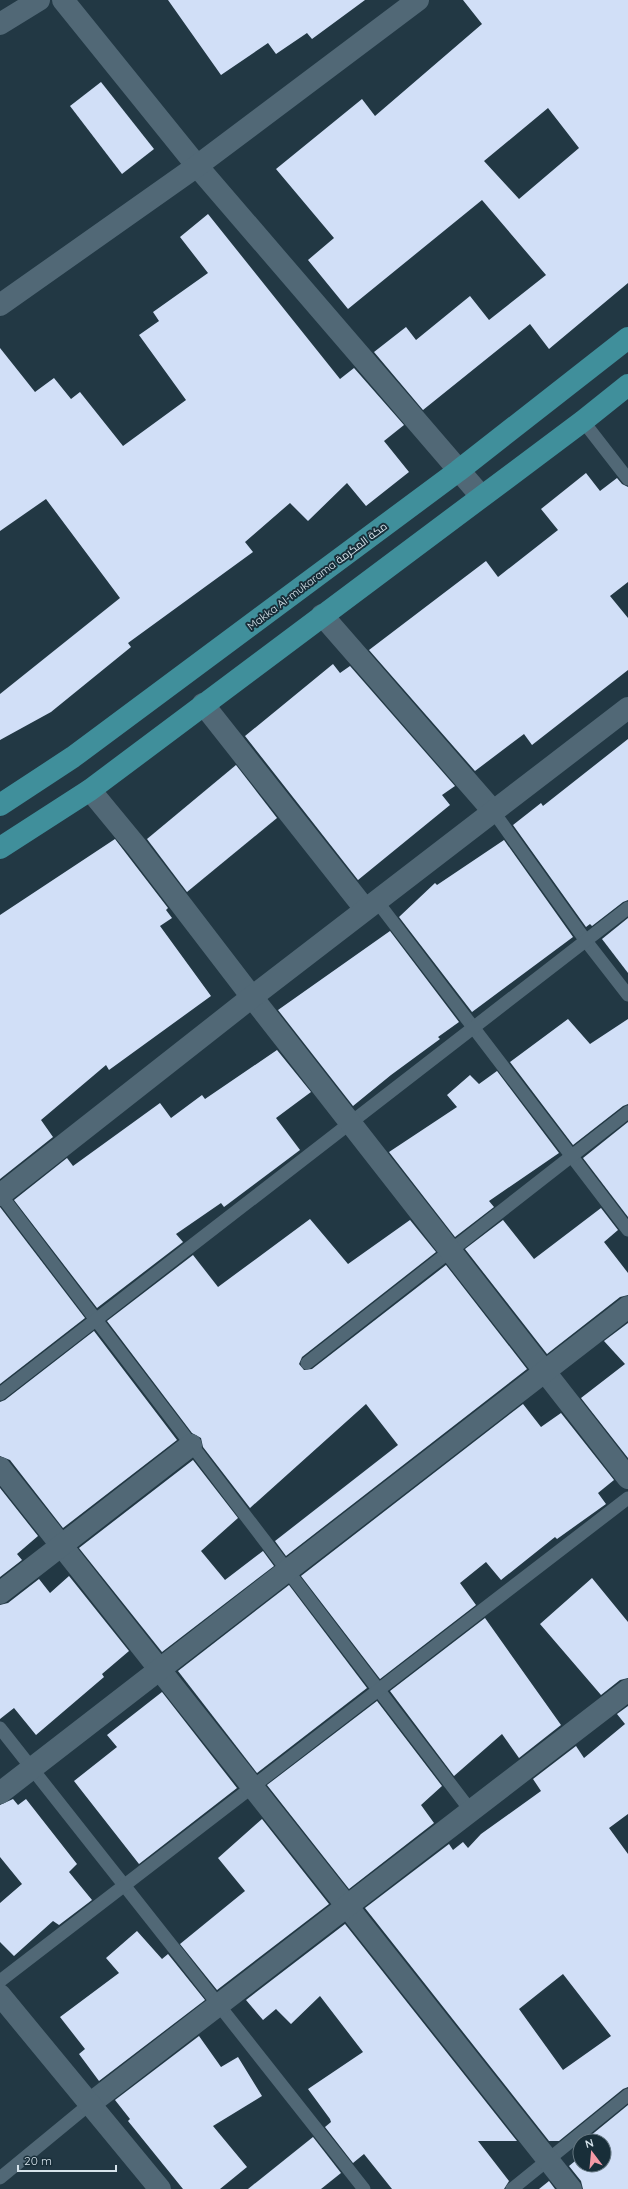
<svg xmlns="http://www.w3.org/2000/svg" width="628" height="2189" font-family="Quicksand,Cairo,sans-serif">
  <style>
    .building { fill: #d1dff7; fill-rule: evenodd }
    .lines { fill: none; stroke-linecap: round; stroke-linejoin: round }
    .service { stroke: #516876; stroke-width: 13 }
    .minor { stroke: #516876; stroke-width: 22 }
    .tertiary { stroke: #516876; stroke-width: 22 }
    .trunk { stroke: #408f9b; stroke-width: 22 }
    .labels { text-anchor: middle; dominant-baseline: central; stroke-width: 4; stroke-linejoin: round; paint-order: stroke }
    .street-label { font-size: 11px; fill: #d6e3eb; stroke: #182e39 }
  </style>
  <rect width="100%" height="100%" fill="#223844"/>
  <!-- building -->
  <g class="building">
    <polygon points="168,0 365,0 312,39 307,33 276,54 268,43 221,75"/>
    <path d="M463 0H628V283L549 349 530 324 423 410 374 352 406 327 416 340 470 296 489 320 546 275 482 200 348 309 308 260 334 238 276 169 362 99 375 116 482 24ZM548 108 579 148 519 199 484 161Z"/>
    <polygon points="101,82 154,149 122,174 70,106"/>
    <polygon points="208,214 340,379 354,368 404,425 384,441 409,472 366,506 347,483 308,521 290,503 245,542 253,552 128,643 131,647 51,712 0,740 0,694 120,598 46,499 0,531 0,348 35,392 54,378 71,399 80,392 123,446 186,400 139,335 159,321 153,312 208,273 180,237"/>
    <polygon points="586,473 600,491 617,478 622,484 628,487 628,582 610,596 628,618 628,670 532,745 524,734 475,771 369,650 486,561 498,577 558,530 541,509"/>
    <polygon points="333,664 340,673 350,666 455,786 442,795 450,805 358,880 245,736"/>
    <polygon points="628,739 628,900 623,902 592,926 590,924 586,927 513,825 541,803 543,806"/>
    <polygon points="236,765 277,818 187,892 147,839"/>
    <polygon points="115,839 168,908 166,910 172,918 160,926 211,996 109,1070 106,1065 41,1120 53,1137 0,1179 0,915"/>
    <polygon points="504,840 573,937 472,1012 399,917 435,883 437,885"/>
    <polygon points="628,918 628,973 602,939"/>
    <polygon points="390,931 459,1022 438,1037 440,1039 391,1075 353,1106 278,1010"/>
    <polygon points="568,1019 590,1044 628,1019 628,1104 623,1106 573,1145 510,1062"/>
    <polygon points="277,1050 311,1092 276,1118 300,1150 224,1207 221,1203 176,1234 183,1242 97,1308 14,1200 67,1158 73,1166 160,1103 171,1118 202,1095 205,1099"/>
    <polygon points="497,1071 559,1153 489,1201 494,1207 455,1237 389,1152 457,1107 447,1095 470,1075 479,1084"/>
    <polygon points="628,1122 628,1217 583,1158"/>
    <polygon points="0,1207 85,1318 0,1384"/>
    <polygon points="601,1208 618,1230 604,1242 628,1273 628,1295 620,1297 547,1354 465,1249 503,1220 534,1259"/>
    <polygon points="310,1219 348,1264 410,1220 436,1252 302,1357 299,1364 304,1370 312,1369 446,1265 527,1369 286,1556 275,1541 398,1445 366,1404 250,1508 203,1447 201,1438 192,1433 107,1321 193,1255 218,1287"/>
    <polygon points="628,1323 628,1458 581,1398 625,1364 604,1341"/>
    <polygon points="94,1331 177,1440 63,1528 10,1460 0,1456 0,1402 5,1400"/>
    <polygon points="523,1404 541,1427 561,1413 614,1480 598,1493 606,1504 557,1539 555,1537 501,1580 486,1562 460,1583 476,1605 380,1679 301,1576"/>
    <polygon points="193,1460 238,1518 201,1551 225,1580 263,1551 274,1566 162,1652 79,1548"/>
    <polygon points="0,1488 38,1536 17,1554 22,1560 0,1577"/>
    <polygon points="69,1576 129,1651 102,1674 104,1677 36,1735 14,1708 0,1719 0,1605 8,1603 39,1579 50,1593"/>
    <polygon points="592,1578 628,1622 628,1678 620,1680 601,1695 540,1624"/>
    <polygon points="289,1585 367,1688 257,1773 178,1671"/>
    <polygon points="485,1618 561,1725 519,1758 502,1734 454,1776 390,1691"/>
    <polygon points="162,1692 237,1788 139,1864 74,1781 117,1747 107,1735"/>
    <polygon points="377,1701 442,1786 421,1805 434,1823 349,1889 267,1785"/>
    <path d="M628 1706V1814L609 1828 628 1854V2087L623 2089 559 2141H549L365 1908 449 1844 453 1850 463 1842 468 1848 481 1834 541 1791 533 1779 576 1746 584 1758 625 1724 617 1714ZM563 1974 611 2036 563 2070 519 2009Z"/>
    <polygon points="13,1799 18,1805 26,1799 66,1850 77,1864 69,1872 92,1900 59,1925 53,1921 14,1956 0,1942 0,1903 22,1884 0,1857 0,1805"/>
    <polygon points="262,1819 329,1904 217,1990 180,1944 245,1891 218,1858"/>
    <polygon points="345,1924 517,2141 478,2141 509,2181 504,2189 392,2189 364,2154 353,2163 325,2127 331,2122 330,2119 308,2089 363,2052 320,1996 291,2024 276,2009 263,2020 246,2000"/>
    <polygon points="137,1931 162,1959 168,1954 205,2000 99,2081 79,2054 85,2049 60,2017 119,1973 106,1958"/>
    <polygon points="199,2036 221,2067 238,2057 262,2096 213,2126 247,2167 220,2189 183,2189 128,2121 130,2119 115,2100"/>
    <polygon points="628,2105 628,2189 583,2189 581,2181 569,2166 580,2157 580,2165 604,2165 604,2141 584,2141"/>
    <polygon points="313,2137 341,2173 321,2189 248,2189"/>
    <polygon points="549,2181 555,2189 539,2189"/>
  </g>
  <g class="lines">
    <!-- service -->
    <g class="service">
      <polyline points="583,421 628,479"/>
      <polyline points="493,811 586,941 628,995"/>
      <polyline points="376,900 628,1230"/>
      <polyline points="0,1194 471,1811"/>
      <polyline points="307,1363 628,1112"/>
      <polyline points="0,1394 628,908"/>
      <polyline points="0,1728 364,2189"/>
      <polyline points="0,1981 628,1498"/>
      <polyline points="0,2178 91,2103"/>
      <polyline points="512,2189 628,2095"/>
    </g>
    <!-- minor -->
    <g class="minor">
      <polyline points="63,0 197,166 481,496"/>
      <polyline points="0,24 39,0"/>
      <polyline points="0,305 197,166 418,0"/>
      <polyline points="322,615 493,811"/>
      <polyline points="203,704 365,909"/>
      <polyline points="90,790 137,847 252,997 628,1478"/>
      <polyline points="0,1195 252,997 628,708"/>
      <polyline points="0,1468 571,2189"/>
      <polyline points="0,1593 191,1445"/>
      <polyline points="0,1793 628,1307"/>
      <polyline points="91,2103 628,1690"/>
    </g>
    <!-- tertiary -->
    <polyline class="tertiary" points="0,1995 160,2189"/>
    <!-- trunk -->
    <g class="trunk">
      <polyline points="0,805 73,757 458,471 628,338"/>
      <polyline points="0,848 90,790 583,421 628,385"/>
    </g>
  </g>
  <g class="labels">
    <!-- street labels -->
    <g class="street-label">
      <text transform="translate(317 576) rotate(-37)">Makka Al-mukarama مكة المكرمة</text>
    </g>
  </g>
  <!-- north arrow -->
  <g transform="translate(592 2153) rotate(344)"><circle r="19" fill="#182e39" stroke="#647680"/>
  <path d="M0-3L7 15L0 10L-7 15Z" fill="#f49aa6"/>
  <text y="-6" font-size="11" font-weight="bold" text-anchor="middle" fill="#d6e3eb">N</text>
  </g>
  <!-- scale -->
  <path d="M18 2165v6h98v-6" fill="none" stroke="#d6e3eb" stroke-width="2"/>
  <text x="24" y="2165" font-size="12" fill="#d6e3eb" stroke="#182e39" stroke-width="3" paint-order="stroke">20 m</text>
</svg>
